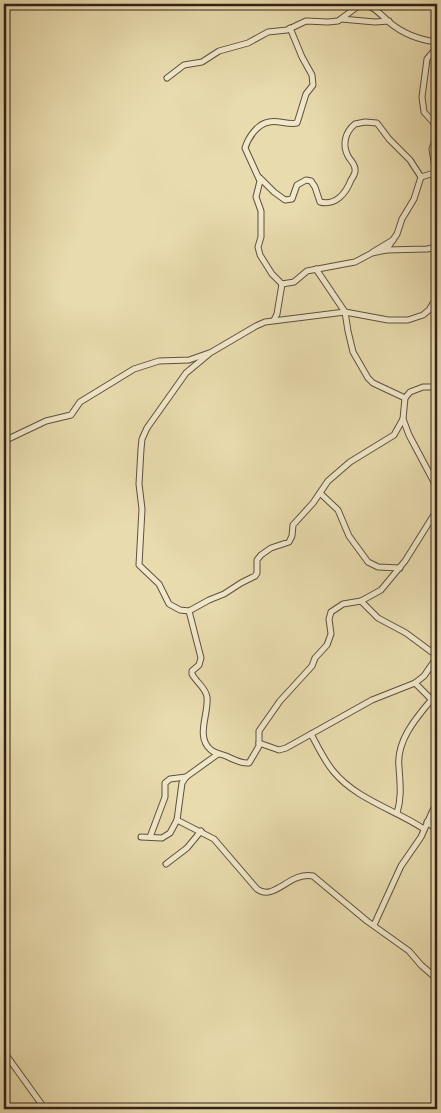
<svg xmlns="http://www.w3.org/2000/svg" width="441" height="1113" font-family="'IM FELL DW Pica',serif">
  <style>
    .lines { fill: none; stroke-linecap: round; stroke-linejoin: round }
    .street-casing { stroke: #604f3e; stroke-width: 7 }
    .street { stroke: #f0e8ca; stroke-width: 5 }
  </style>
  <rect width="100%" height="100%" fill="#e8dbad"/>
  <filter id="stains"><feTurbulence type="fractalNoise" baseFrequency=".004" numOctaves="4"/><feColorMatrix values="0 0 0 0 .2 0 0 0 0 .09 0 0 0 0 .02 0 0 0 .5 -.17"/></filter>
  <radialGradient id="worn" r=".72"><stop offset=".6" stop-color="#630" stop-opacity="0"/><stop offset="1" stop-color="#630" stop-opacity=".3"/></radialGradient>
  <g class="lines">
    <!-- street casing -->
    <g class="street-casing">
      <g id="street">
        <path d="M363 4C375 7 380 14 389 22 402 33 420 40 437 42"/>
        <polyline points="341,19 375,22 389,21"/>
        <path d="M290 28 302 57 312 75 313 85 306 94 297 123C288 125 278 120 269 122 257 124 248 138 245 148L260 181 256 197 261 211V237L258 247 260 255 272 274 282 284 294 282 307 271 355 262 372 253 386 250 427 249 437 247"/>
        <polyline points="437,47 427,59 422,97 424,112 434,123 437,129"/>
        <polyline points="167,78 184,65 202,62 219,51 248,43 268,32 287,30 306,21 328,22 338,21 361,4"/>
        <polyline points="436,175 432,149 437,134"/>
        <path d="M260 178 274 192 285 200 292 199 297 185 306 180 311 181 315 187 320 202C336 206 346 193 351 180 353 177 356 173 355 169 355 164 350 160 348 156 342 145 345 132 355 124L365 122 377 123 389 139 410 160 421 177"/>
        <polyline points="386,250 397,234 402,219 414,199 421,177 431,174 437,176"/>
        <polyline points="373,252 393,240"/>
        <polyline points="316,269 345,312 348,331 353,352 368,378 373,383 405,398"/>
        <polyline points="274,320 277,314 282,284"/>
        <polyline points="403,419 394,435 350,462 328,481 313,503 293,525 292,536 289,542 271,548 261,555 257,560 257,573 255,576 241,583 224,594 209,600 189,611 180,610 169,604 159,584 139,565 142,509 139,484 141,449 142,439 147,428 186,373 210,353 256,326 265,322 345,312 388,320 408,320 423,315 429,310 435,300 437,291"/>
        <polyline points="4,441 46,421 71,415 80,402 134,369 159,361 189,360 209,353"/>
        <polyline points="320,493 338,510 349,536 368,562 378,567 400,568"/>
        <polyline points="361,601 378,618 406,633 437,656"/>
        <path d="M189 611 201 658 199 665 192 671V674C196 682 206 688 207 697 209 714 195 737 211 750 216 754 221 754 226 756 233 759 241 764 249 763L259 746V731L280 701 312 666 315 658 327 645 331 634 329 619 331 612 343 604 361 601 381 590 405 561 435 513 436 501 434 482 409 435 403 419 405 398 410 392 423 387H437"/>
        <polyline points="415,683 437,705"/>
        <path d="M311 734C318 747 324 760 333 771 357 800 394 809 424 829"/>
        <polyline points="259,743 279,750 286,748 372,700 415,683 424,676 437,657"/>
        <path d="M397 813C402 797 400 783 399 767 396 741 416 718 432 699"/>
        <path d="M177 820 214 839 257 889C274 902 290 871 313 876L367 921 409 951 421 965 437 979"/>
        <polyline points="427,822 437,830"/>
        <polyline points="141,837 162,838 170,833 177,820 182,783 186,777 218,754"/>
        <polyline points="150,837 165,797 165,783 170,779 186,777"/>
        <polyline points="166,864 187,848 201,831"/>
        <polyline points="374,925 401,866 421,837 437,801"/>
        <polyline points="4,1052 45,1109"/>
      </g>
    </g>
    <!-- street -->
    <use href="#street" class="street"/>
  </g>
  <!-- margin -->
  <rect width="441" height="1113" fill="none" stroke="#e8dbad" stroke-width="20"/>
  <rect x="5" y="5" width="431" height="1103" fill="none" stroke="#332019" stroke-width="2.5"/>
  <rect x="10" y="10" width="421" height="1093" fill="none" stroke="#332019"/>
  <rect width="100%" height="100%" filter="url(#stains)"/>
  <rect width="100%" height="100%" fill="url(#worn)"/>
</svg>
